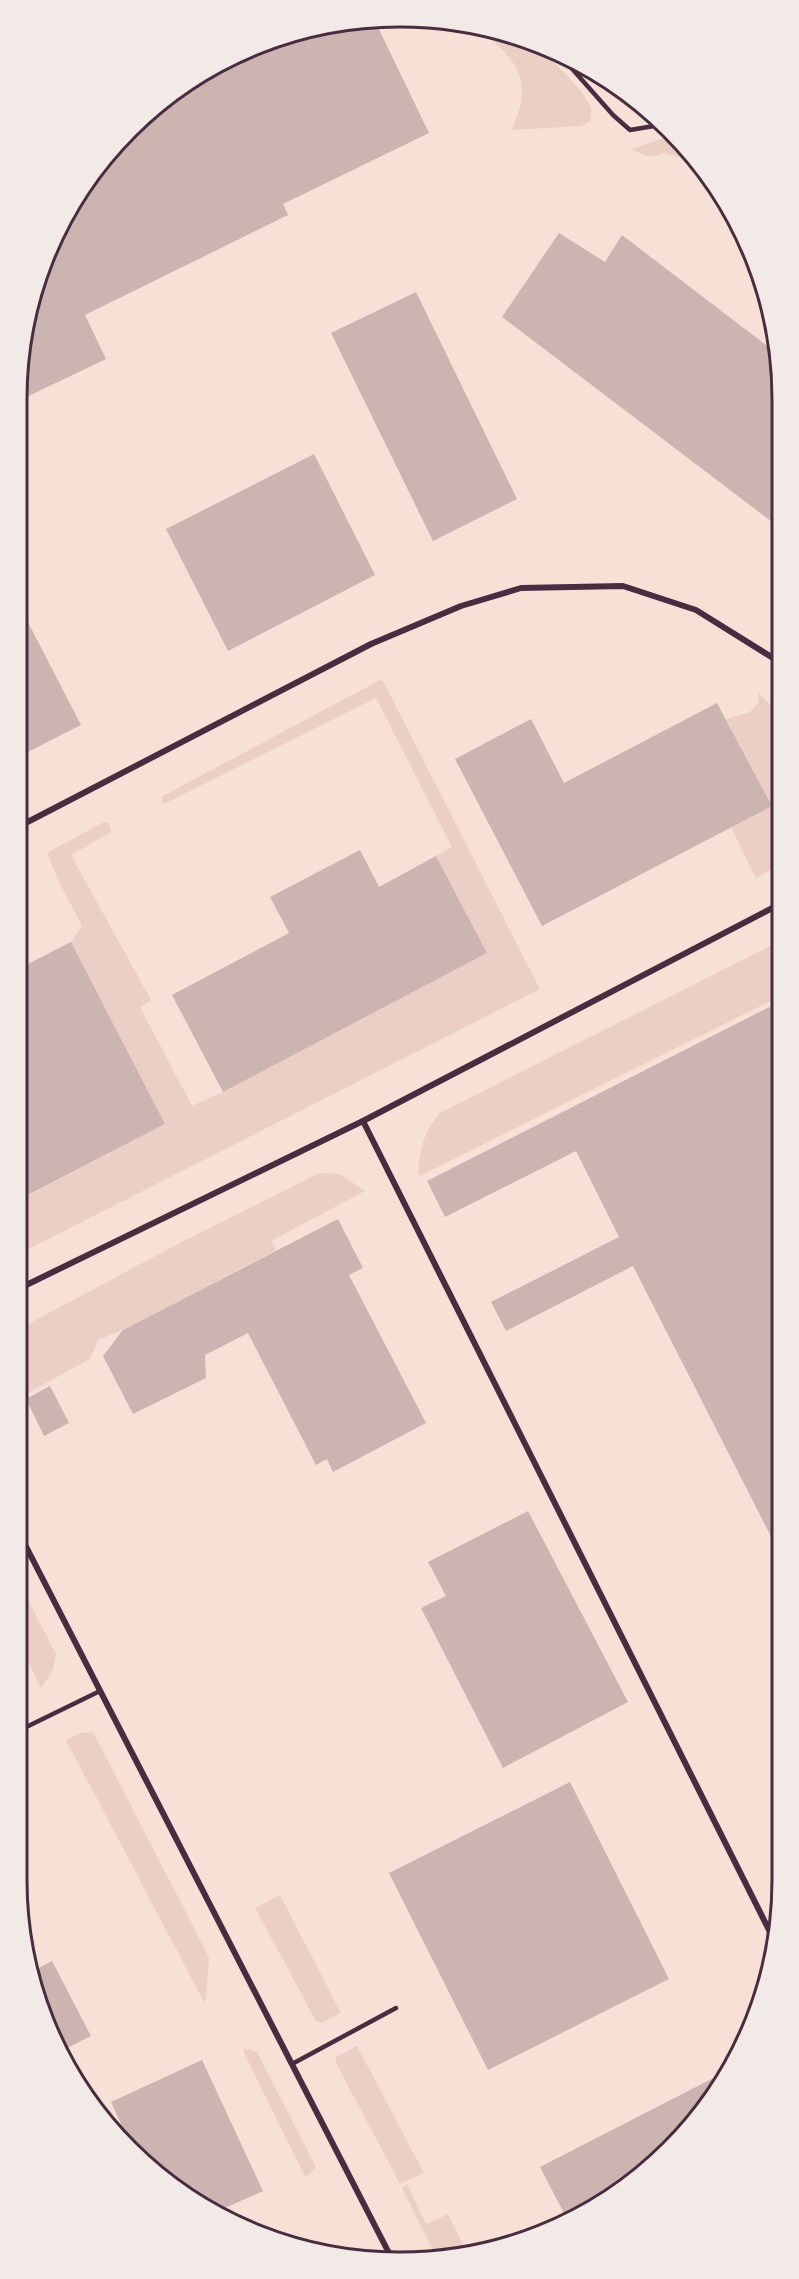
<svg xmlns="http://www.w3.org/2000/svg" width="799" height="2279" font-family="'Public Sans',sans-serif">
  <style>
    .green { fill: #ebcfc5 }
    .building { fill: #ccb4b1 }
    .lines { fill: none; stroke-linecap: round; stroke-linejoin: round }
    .service { stroke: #4a2c40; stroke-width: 4.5 }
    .minor { stroke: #4a2c40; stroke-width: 6 }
    .rim { fill: none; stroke: #4a2c40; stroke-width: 3 }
  </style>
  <rect width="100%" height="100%" fill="#f7e1d7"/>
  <!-- green -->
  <g class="green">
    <path d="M478 28C496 29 516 33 531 43 545 52 587 93 591 108 592 113 591 117 590 122L581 126 511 130C536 80 516 60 478 28Z"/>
    <path d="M588 66 591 68 642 110C616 109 604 84 588 66Z"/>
    <polygon points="673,135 687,147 697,162 664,153 655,156 646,156 631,149"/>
    <polygon points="382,679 540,989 17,1255 17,1201 165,1124 71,942 82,926 59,882 47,853 104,822 109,824 111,832 71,855 151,1000 140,1007 192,1106 223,1092 487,953 436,856 452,847 376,698 164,804 161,797"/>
    <polygon points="758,693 780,714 780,865 756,878 731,827 772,806 726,719 750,712 759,702"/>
    <path d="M780 941 781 996 420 1176 418 1172C421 1146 423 1133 440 1113Z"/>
    <polygon points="319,1173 340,1174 365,1191 271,1241 276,1250 123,1330 98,1340 90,1359 17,1399 17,1338 32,1322 180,1243"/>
    <polygon points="17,1579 56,1654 53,1670 41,1688 17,1638"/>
    <polygon points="93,1732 209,1957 206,2000 204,2002 66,1740 81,1733"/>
    <polygon points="280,1895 341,2013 321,2023 316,2021 255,1908"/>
    <polygon points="357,2046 424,2173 400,2184 336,2063 336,2057"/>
    <polygon points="247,2049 257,2052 316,2167 306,2178 246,2057 243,2050"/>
    <polygon points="407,2184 426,2224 448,2214 467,2252 435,2254 402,2188"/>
  </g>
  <!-- building -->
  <g class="building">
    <polygon points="349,20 375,21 429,133 283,204 288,215 85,315 106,359 16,402 29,301 95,167 208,68"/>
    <polygon points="559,233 605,262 622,235 779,355 780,528 502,317"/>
    <polygon points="416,292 517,499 433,541 331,333"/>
    <polygon points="314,454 375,575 228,651 166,529"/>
    <polygon points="16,599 81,725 16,758"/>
    <polygon points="717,703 772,806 542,926 455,759 531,719 564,783"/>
    <polygon points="360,850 379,887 436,856 487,953 223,1092 172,995 289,933 270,897"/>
    <polygon points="71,942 165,1124 16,1201 16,970"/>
    <polygon points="781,1001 782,1558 633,1266 506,1331 491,1302 619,1237 576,1151 445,1217 427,1181"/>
    <polygon points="338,1219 363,1268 349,1275 426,1423 333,1472 327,1459 316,1465 248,1333 205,1355 206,1378 133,1414 103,1356 123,1330"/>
    <polygon points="50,1386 69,1423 44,1436 26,1399"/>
    <polygon points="528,1511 628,1702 503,1768 421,1608 446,1596 428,1562"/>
    <polygon points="570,1782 669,1979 488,2070 389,1873"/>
    <polygon points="52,1961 91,2036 61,2051 46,2026 35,1970"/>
    <polygon points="202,2060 263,2191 216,2212 132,2148 111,2102"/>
    <polygon points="727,2071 718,2093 613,2198 567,2219 540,2167"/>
  </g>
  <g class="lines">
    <!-- service -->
    <g class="service">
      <polyline points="559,54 613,115 630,130 660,125"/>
      <polyline points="16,1732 100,1691"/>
      <polyline points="292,2064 396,2008"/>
    </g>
    <!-- minor -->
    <g class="minor">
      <polyline points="16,828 371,644 461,606 521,588 623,586 696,610 773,658 780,667"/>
      <polyline points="363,1121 770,1932"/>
      <polyline points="16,1290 363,1121 780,904"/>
      <polyline points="16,1527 391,2257"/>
    </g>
  </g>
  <!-- crop -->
  <path d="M0 0H799V2279H0ZM399 27H400A372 372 0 0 1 772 399V1880A372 372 0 0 1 400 2252H399A372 372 0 0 1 27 1880V399A372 372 0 0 1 399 27Z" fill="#f1eae7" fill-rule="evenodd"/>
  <path class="rim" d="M399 27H400A372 372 0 0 1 772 399V1880A372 372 0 0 1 400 2252H399A372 372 0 0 1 27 1880V399A372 372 0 0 1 399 27Z"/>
</svg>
